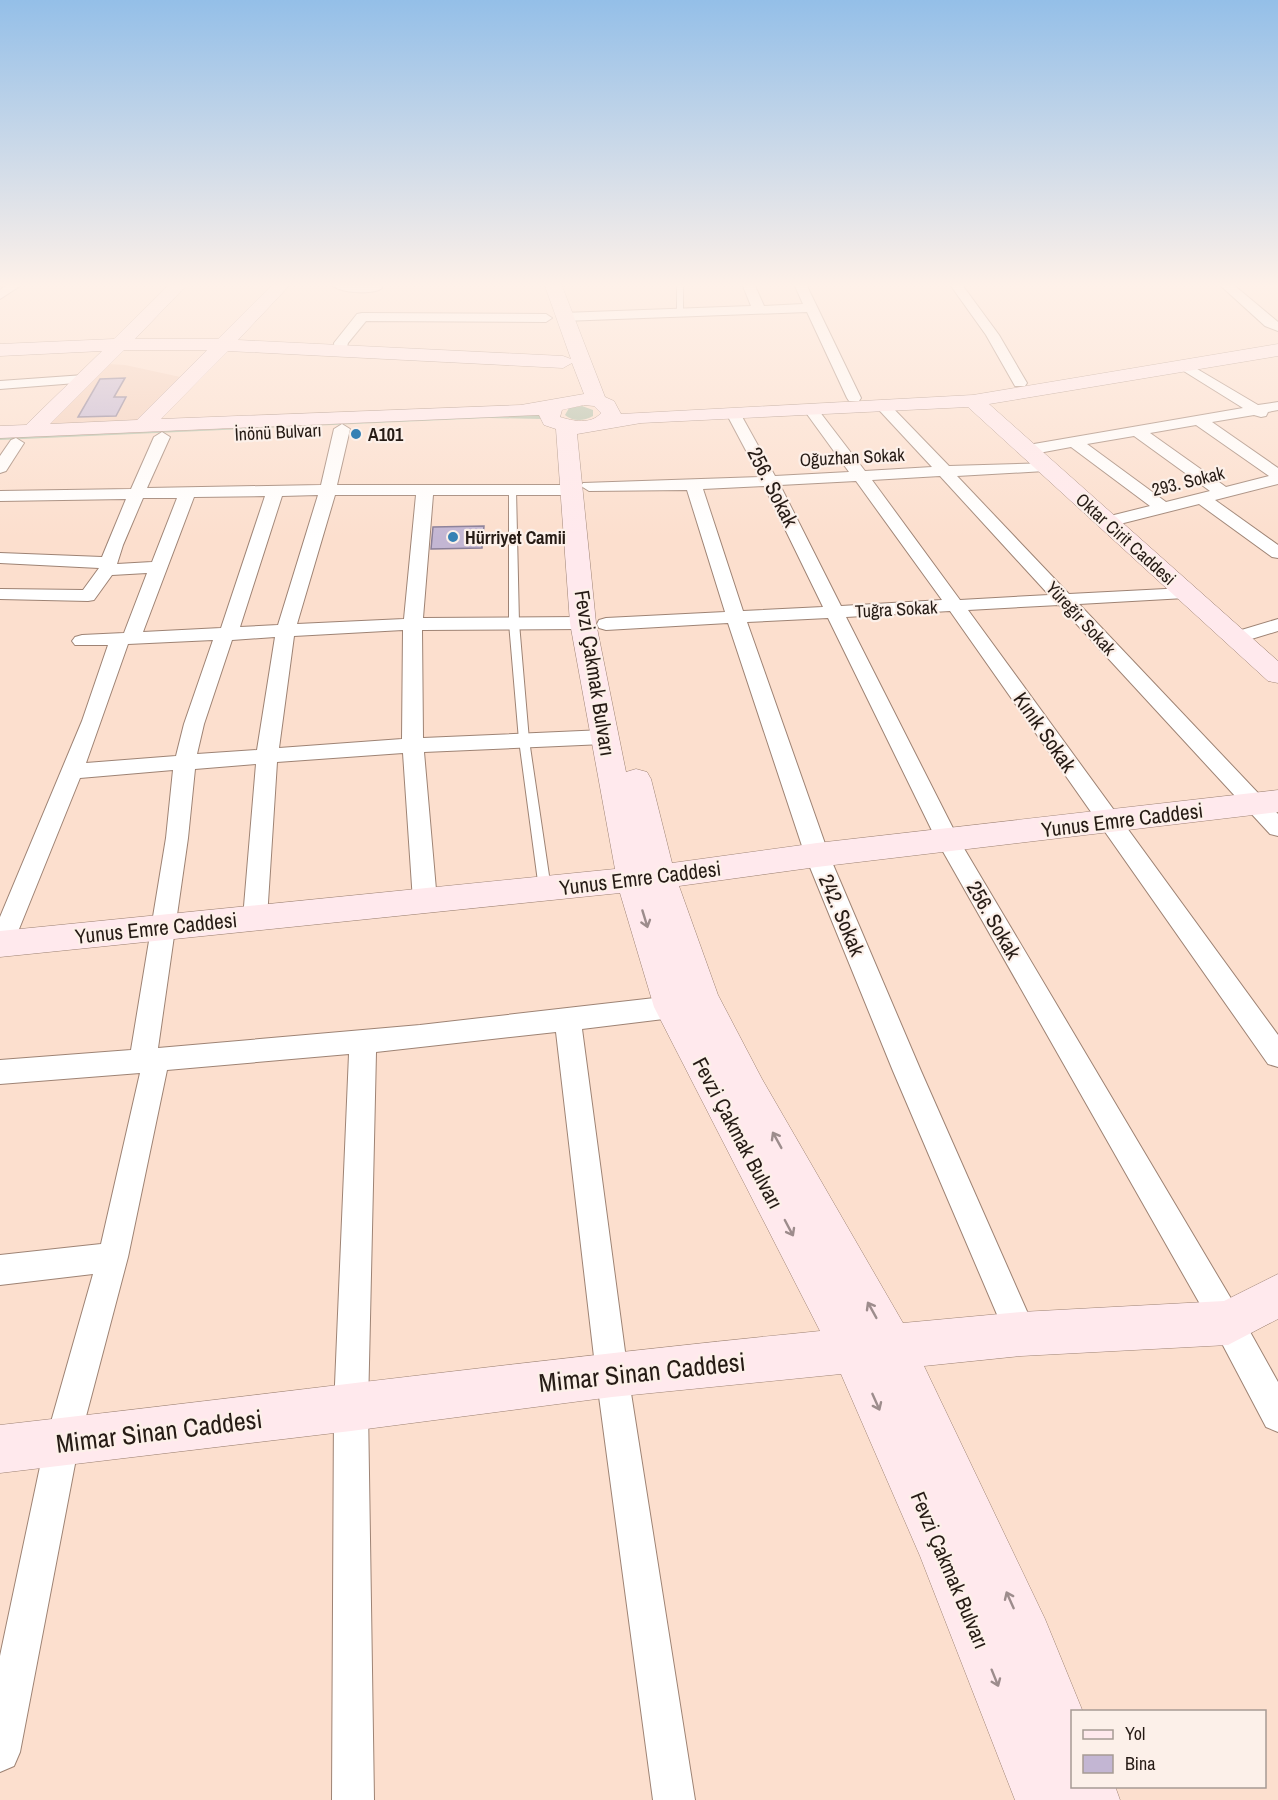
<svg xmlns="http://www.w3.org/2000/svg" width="1278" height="1800" font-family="'Archivo Narrow',sans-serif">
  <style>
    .built { fill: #f4d0bc }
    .green { fill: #b1c0a9 }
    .building { fill: #c3b6d3; stroke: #897e97; stroke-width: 1.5 }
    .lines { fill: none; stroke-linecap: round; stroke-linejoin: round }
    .lane-casing { stroke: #9e8374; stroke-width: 2 }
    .street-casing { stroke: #9e8374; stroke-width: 2 }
    .secondary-casing { stroke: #9e8374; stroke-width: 1 }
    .lane { fill: #fff; fill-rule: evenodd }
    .street { fill: #fff; fill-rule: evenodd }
    .secondary { fill: #ffe9ed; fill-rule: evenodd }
    .oneway { stroke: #9d8c8c }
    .poi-dot { fill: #3681b4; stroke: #fcf0e9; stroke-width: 2 }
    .labels { text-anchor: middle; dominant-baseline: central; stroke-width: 4.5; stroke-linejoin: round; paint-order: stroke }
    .far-street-label { font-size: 18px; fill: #261b15; stroke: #fcf0e9 }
    .far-poi-label { font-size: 18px; font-weight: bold; fill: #261b15; stroke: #fcf0e9; text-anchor: start }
    .street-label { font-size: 21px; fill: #261b15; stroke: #fcf0e9 }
    .near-street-label { font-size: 26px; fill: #261b15; stroke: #fcf0e9 }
  </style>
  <rect width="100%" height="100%" fill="#fcdfce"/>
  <!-- built -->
  <polygon class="built" points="107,364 125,365 185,378 138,422 46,425"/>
  <!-- green -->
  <g class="green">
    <path d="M582 406 593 410V416C584 421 573 422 565 415L569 408Z"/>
    <polygon points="540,412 541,419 489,418 0,440 0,438 316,425"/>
  </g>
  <!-- building -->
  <g class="building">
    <polygon points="125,378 114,397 126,397 116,416 78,417 100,379"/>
    <polygon points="484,526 482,548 431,549 433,527"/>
  </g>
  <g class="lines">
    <!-- lane casing -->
    <g class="lane-casing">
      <g id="lane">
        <polygon points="677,286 683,286 683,313 680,315 677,313"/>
        <polygon points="509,488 516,490 519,623 529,740 551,889 545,893 539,889 519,740 509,623"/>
      </g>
    </g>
    <!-- street casing -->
    <g class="street-casing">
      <g id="street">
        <polygon points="5,286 20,286 0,299 0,290"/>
        <path d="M333 286H381L382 288C374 295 342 293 333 286Z"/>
        <polygon points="743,286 755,286 764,306 803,304 795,286 807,286 861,398 859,401 849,401 847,398 807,312 563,321 557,317 563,313 751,306"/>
        <polygon points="951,286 963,286 999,335 1027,383 1025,386 1015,386 986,335"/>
        <polygon points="1221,286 1235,286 1278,322 1278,331 1265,326"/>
        <polygon points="362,313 546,314 552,318 546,322 366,321 348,343 345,354 335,354 334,343 357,314"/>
        <path d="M1187 363 1258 405 1278 402V410L1268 412 1266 416 1261 417 1254 415 1212 422 1278 468V484L1215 500 1278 545V558L1272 557 1199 504 1108 527 1102 526 1100 522 1102 518 1150 506 1071 447 1028 455 1020 450 1028 445 1243 408 1182 370 1180 367ZM1196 425 1269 476 1226 487 1150 433ZM1134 436 1210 491 1166 502 1087 444Z"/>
        <polygon points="84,375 91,379 89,382 0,389 0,381"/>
        <path d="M884 403 889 404 949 466 1051 463 1053 466 1045 471 957 476 1069 594 1185 588 1191 589 1194 593 1191 597 1185 598 1079 604 1278 814V836L1270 834 1059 605 968 610 1278 1035V1067L1268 1064 950 611 846 617 959 840 1239 1312 1278 1382V1432L1266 1427 1217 1334 937 841 828 618 747 622 829 855 921 1071 1037 1334 1032 1345 1021 1350 1010 1345 893 1071 805 855 728 623 606 630 599 628 597 624 599 620 606 618 725 612 687 490 589 491 581 486 583 483 760 477 726 413 733 409 740 413 775 476 849 472 804 410 811 406 816 407 865 471 932 467 879 410 877 407ZM940 476 1049 595 960 600 872 480ZM856 481 942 600 841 606 780 485ZM764 486 823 607 743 611 703 489Z"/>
        <path d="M342 424 350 429 337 485H571L579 490 571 495H433L423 618 583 617 590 619 592 623 590 627 583 629 422 630 423 738 604 730 611 732 614 737 611 742 604 744 424 752 437 901 433 907 425 910 417 907 413 901 403 753 277 762 267 918 264 925 255 927 246 925 243 918 256 764 195 769 188 838 158 1048 420 1025 672 996 681 999 685 1007 681 1015 672 1018 582 1029 628 1374 695 1800H653L596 1374 556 1032 376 1052 368 1408 374 1800H332L334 1408 349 1054 167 1070 128 1257 79 1443 20 1752 14 1766 0 1772V1656L45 1443 93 1274 0 1285V1255L101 1244 140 1073 0 1084V1060L131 1050 166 838 173 770 80 778 13 944 10 951 0 953V917L82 721 108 645H75L72 641 75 637 82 635 124 633 147 573 112 575 94 600 88 601 0 599V589L83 590 99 568 0 563V553L102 557 126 499 0 501V491L131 489 154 437 162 432 170 437 147 488 321 485 334 429ZM318 495 278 625 240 627 282 496ZM335 495H416L404 619 297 624ZM265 496 221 628 143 632 194 497ZM143 498H177L152 562 117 564 123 545ZM403 630 402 739 279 748 294 636ZM275 637 257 750 197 754 204 724 232 640ZM213 640 184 724 176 756 86 763 128 644Z"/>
        <polygon points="16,438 24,443 6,471 0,473 0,456 11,440"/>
        <polygon points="1278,619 1278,631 1235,644 1228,642 1225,638 1228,634"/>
      </g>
    </g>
    <!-- secondary casing -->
    <g class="secondary-casing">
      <path id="secondary" d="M168 286H186L135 339H218L271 286H289L238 340 563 356 571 359 545 286H562L605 397 614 401 621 414 973 395 1278 344V356L989 404 1278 661V683L1268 681 968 407 641 423 577 434 596 623 626 772 636 769 647 772 651 779 672 863 817 843 1278 790V812L817 867 679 886 718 995 762 1079 903 1323 1021 1312 1224 1301 1278 1274V1319L1228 1345 1021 1356 924 1366 1045 1619 1083 1712H1072V1786H1115L1120 1800H1015L920 1556 841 1374 612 1397 351 1431 0 1473V1425C273 1394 546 1358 820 1331L654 1007 620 893 0 957V931L615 869 570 623 556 429 544 425 539 415 0 438V426L26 425 102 351 0 356V344L114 339ZM124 350H207L137 420 50 424ZM228 351 563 368 572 363 584 394 521 405 161 419ZM584 405 594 406 601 413C591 425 573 421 560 417L562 410Z"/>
    </g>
    <!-- lane -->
    <use href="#lane" class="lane"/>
    <!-- street -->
    <use href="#street" class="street"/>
    <!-- secondary -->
    <use href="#secondary" class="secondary"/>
  </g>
  <!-- one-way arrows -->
  <defs><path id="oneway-shaft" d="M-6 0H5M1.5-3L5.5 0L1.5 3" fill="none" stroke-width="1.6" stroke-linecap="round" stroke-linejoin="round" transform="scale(1.5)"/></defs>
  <g class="oneway">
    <use href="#oneway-shaft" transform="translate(645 919) rotate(73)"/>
    <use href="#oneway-shaft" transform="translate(777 1140) rotate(-119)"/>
    <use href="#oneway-shaft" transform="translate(789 1228) rotate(62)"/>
    <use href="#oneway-shaft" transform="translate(872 1310) rotate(-119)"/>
    <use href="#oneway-shaft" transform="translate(876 1402) rotate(66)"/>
    <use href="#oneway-shaft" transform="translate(1010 1600) rotate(-114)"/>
    <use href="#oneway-shaft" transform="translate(995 1678) rotate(68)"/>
  </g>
  <!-- sky -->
  <linearGradient id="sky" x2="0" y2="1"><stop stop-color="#94bfe8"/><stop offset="0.53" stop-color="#fef1e9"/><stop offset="1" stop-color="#fef1e9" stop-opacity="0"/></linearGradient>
  <rect width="1278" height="538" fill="url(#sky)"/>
  <!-- markers -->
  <g class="poi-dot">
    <circle cx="356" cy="434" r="6"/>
    <circle cx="453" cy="537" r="6"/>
  </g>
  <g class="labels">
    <!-- far-street labels -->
    <g class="far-street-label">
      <text transform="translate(278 432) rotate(-3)">İnönü Bulvarı</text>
      <text transform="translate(852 457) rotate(-3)">Oğuzhan Sokak</text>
      <text transform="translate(1188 481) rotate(-14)">293. Sokak</text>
      <text transform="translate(1126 539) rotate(42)">Oktar Cirit Caddesi</text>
      <text transform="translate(896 609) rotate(-3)">Tuğra Sokak</text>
      <text transform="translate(1081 618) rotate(47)">Yüreğir Sokak</text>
    </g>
    <!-- far-poi labels -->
    <g class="far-poi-label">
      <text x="368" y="434">A101</text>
      <text x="465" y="537">Hürriyet Camii</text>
    </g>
    <!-- street labels -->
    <g class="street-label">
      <text transform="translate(773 487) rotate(63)">256. Sokak</text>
      <text transform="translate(595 673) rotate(81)">Fevzi Çakmak Bulvarı</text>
      <text transform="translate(1045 732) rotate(55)">Kınık Sokak</text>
      <text transform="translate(1122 820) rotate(-7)">Yunus Emre Caddesi</text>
      <text transform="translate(640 878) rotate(-7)">Yunus Emre Caddesi</text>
      <text transform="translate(842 915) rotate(67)">242. Sokak</text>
      <text transform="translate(994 920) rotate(60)">256. Sokak</text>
      <text transform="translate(156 928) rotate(-6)">Yunus Emre Caddesi</text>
      <text transform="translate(738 1133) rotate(62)">Fevzi Çakmak Bulvarı</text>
      <text transform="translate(950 1570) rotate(67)">Fevzi Çakmak Bulvarı</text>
    </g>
    <!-- near-street labels -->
    <g class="near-street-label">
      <text transform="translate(642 1372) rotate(-6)">Mimar Sinan Caddesi</text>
      <text transform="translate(159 1431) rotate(-7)">Mimar Sinan Caddesi</text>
    </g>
  </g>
  <!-- legend -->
  <rect x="1071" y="1710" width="195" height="78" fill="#fcf0e9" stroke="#a69b94" stroke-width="1.5"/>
  <rect x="1083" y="1730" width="30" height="9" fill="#ffe9ed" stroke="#a69b94" stroke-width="1.5"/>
  <text x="1125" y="1740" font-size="18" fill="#261b15">Yol</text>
  <rect x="1083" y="1755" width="30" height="18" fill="#c3b6d3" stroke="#a69b94" stroke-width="1.5"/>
  <text x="1125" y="1770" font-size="18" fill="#261b15">Bina</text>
</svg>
